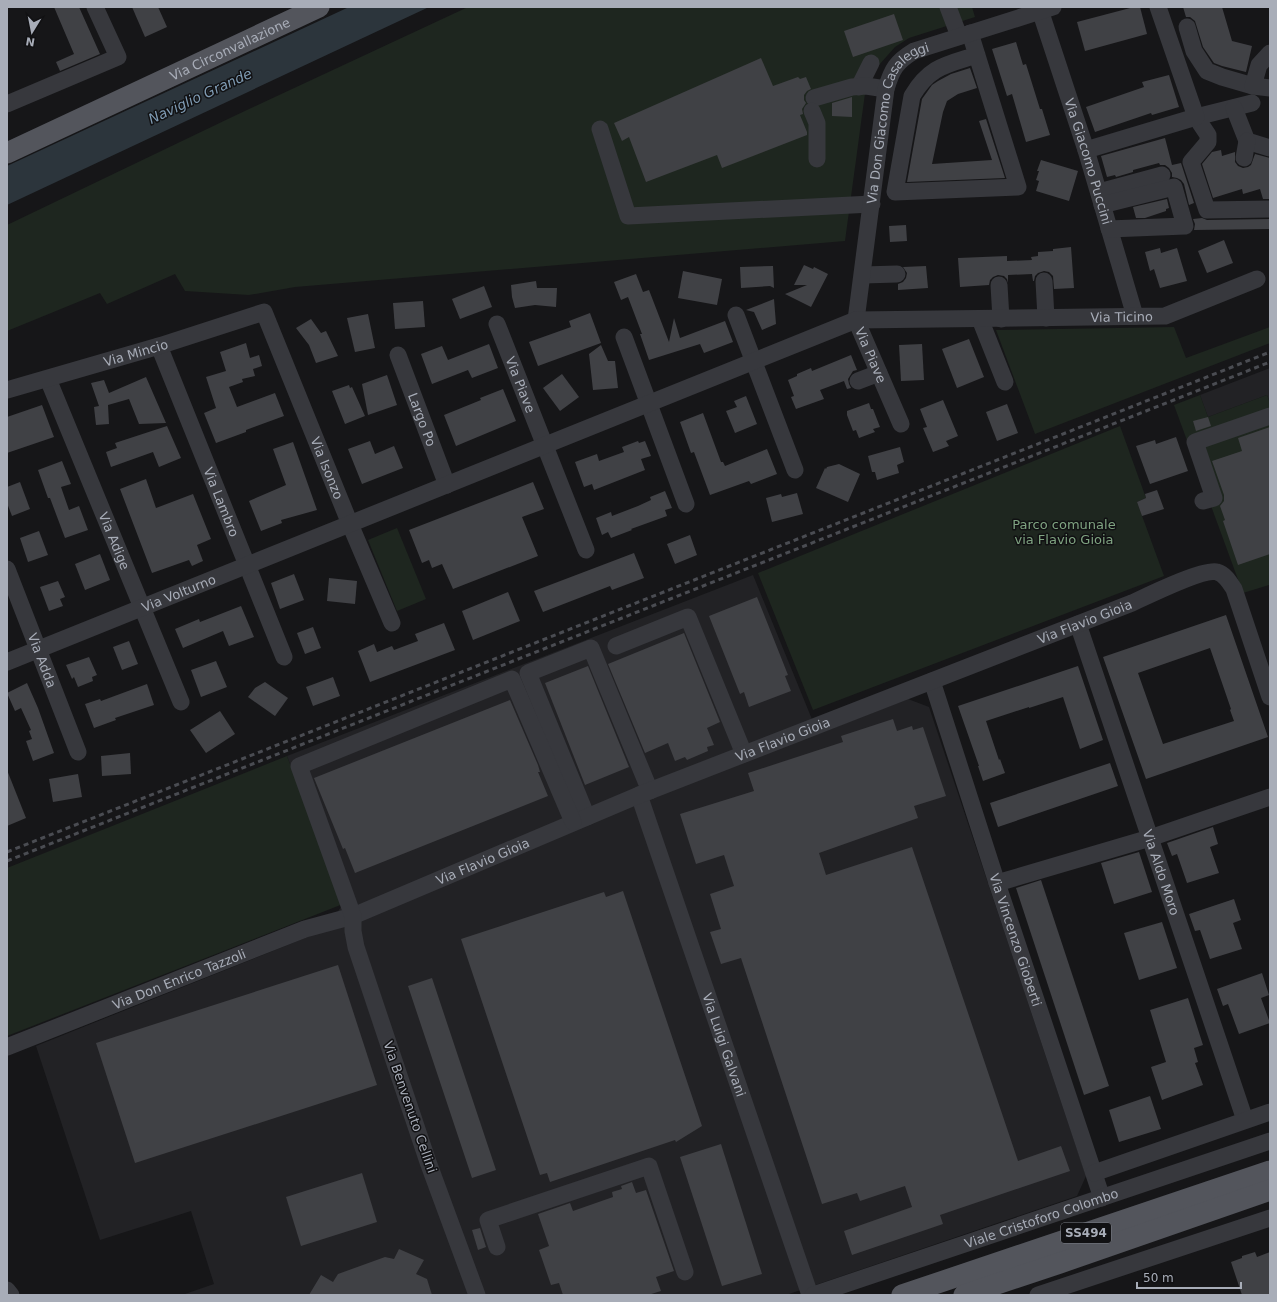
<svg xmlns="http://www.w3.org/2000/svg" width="1277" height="1302" font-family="'DejaVu Sans',sans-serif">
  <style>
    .built { fill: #222225 }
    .green { fill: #1e261f }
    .water { fill: #2c353c }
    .building { fill: #404145; fill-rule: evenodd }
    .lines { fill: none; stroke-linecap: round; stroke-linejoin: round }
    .minor { stroke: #37383d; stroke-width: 17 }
    .major { stroke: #53555c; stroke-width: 21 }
    .rail { stroke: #4a4c52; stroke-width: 3; stroke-dasharray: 5 4; stroke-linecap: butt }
    .labels { text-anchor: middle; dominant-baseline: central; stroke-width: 3; stroke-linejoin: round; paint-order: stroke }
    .shield { fill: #111113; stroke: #7b7e86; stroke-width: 1 }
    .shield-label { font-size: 12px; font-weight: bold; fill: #a8adb8 }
    .street-label { font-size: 13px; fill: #a8adb8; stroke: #111113 }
    .park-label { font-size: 13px; fill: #7fa381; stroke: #111113 }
    .water-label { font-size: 14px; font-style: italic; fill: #7f9bb3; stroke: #111113 }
  </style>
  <rect width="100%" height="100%" fill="#161618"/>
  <!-- built -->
  <g class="built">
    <polygon points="1270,368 1270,403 1267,395 1208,417 1200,395"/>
    <polygon points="753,575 818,734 908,699 929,707 1086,1176 1077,1196 786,1295 182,1295 214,1284 191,1211 100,1240 36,1046 325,930 343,904 287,756"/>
  </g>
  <!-- green -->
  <g class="green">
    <polygon points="468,7 972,7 975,17 909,38 895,47 879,65 866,86 845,241 295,287 249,295 185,291 175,274 107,304 100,293 7,331 7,225 230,118"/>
    <polygon points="1174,327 1186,358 1270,327 1270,343 1035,434 996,330"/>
    <polygon points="1200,395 1208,417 1267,395 1270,403 1270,588 1269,585 1243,593 1174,405"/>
    <polygon points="1120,426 1146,498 1137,502 1164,576 813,710 758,573"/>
    <polygon points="397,528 426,599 397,611 368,540"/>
    <polygon points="287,756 343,904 7,1036 7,868"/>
  </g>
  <!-- water -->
  <polygon class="water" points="349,7 429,7 7,205 7,166"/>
  <!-- building -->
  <g class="building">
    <polygon points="54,7 79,7 100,54 60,71 56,62 74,54"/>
    <polygon points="132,7 158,7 167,27 145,37"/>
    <polygon points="1134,7 1140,7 1147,34 1085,51 1077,22"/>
    <polygon points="1183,7 1222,7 1232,41 1252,46 1246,72 1222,66 1214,63 1203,47 1195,21 1190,17 1186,17"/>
    <polygon points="894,14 903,40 853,57 844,31"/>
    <polygon points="1016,42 1023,65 1026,64 1040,109 1042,109 1050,135 1026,142 1012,94 1007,96 992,49"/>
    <polygon points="761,58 773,86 798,77 800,79 806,77 811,89 807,91 804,95 804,100 806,103 802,109 803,114 800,115 807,132 807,135 722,168 717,155 646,182 629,137 622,141 614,123"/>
    <polygon points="970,68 977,88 958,94 947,101 943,112 932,164 992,160 979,121 986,119 1005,178 907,182 922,99 932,85 938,81 951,74"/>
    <polygon points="1169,75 1179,107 1152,115 1151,113 1095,132 1086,107 1144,87 1142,82"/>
    <polygon points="852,97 852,117 832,116 832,103"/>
    <polygon points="1165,138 1172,165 1181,163 1194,203 1189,205 1184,184 1181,180 1177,178 1172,177 1172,173 1169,168 1165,165 1160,165 1159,163 1133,170 1133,172 1116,177 1115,175 1107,177 1101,156"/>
    <polygon points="1221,150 1222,156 1235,152 1235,162 1238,166 1243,168 1248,167 1251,165 1255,154 1270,158 1270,199 1263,199 1260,189 1243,194 1242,189 1213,198 1202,164 1212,152"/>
    <polygon points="1041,160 1078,171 1069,201 1036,191 1039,181 1036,180 1039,171 1037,171"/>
    <polygon points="1167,199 1169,208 1166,209 1166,211 1145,218 1136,218 1133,207"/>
    <polygon points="1202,218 1207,220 1270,219 1270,229 1194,230 1195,224 1193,219"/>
    <polygon points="906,225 907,241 890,242 889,226"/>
    <polygon points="1224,240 1233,263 1207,273 1198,251"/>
    <polygon points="1071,247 1074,288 1054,289 1053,276 1049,272 1044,271 1038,273 1035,276 1034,281 1033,281 1032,274 1008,275 1008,283 1007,279 1004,276 998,275 993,277 990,280 989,285 960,287 958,258 1007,256 1007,261 1032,260 1031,257 1038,256 1038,252 1053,251 1053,249"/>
    <polygon points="1160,248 1161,253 1177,248 1187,281 1160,288 1154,269 1150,271 1145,252"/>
    <polygon points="804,265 813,269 814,267 828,274 811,307 785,294 807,285 794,285"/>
    <polygon points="773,266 774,288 770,286 741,288 740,267"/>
    <polygon points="926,266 928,288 898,290 898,284 903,282 906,278 907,273 903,267"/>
    <polygon points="683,271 722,279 717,305 678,298"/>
    <polygon points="636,274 643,292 649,290 669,342 674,318 680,338 725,321 733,342 704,353 700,344 649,360 640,334 642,334 628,297 621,300 614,282"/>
    <polygon points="536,281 537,288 557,288 556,307 535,305 515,308 512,297 511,285"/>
    <polygon points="484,286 492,307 460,319 452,299"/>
    <polygon points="774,299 776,324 762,330 754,312 746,310"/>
    <polygon points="423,301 425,327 395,329 393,303"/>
    <polygon points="590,313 601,343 538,366 529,342 571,327 569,321"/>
    <polygon points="368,314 375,348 355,352 347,318"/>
    <polygon points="311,319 321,333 326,331 338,356 316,363 309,345 296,328"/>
    <polygon points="969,339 984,377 957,388 942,349"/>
    <polygon points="246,343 250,358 259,355 262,366 253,369 255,376 242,379 243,382 229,387 237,407 275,393 284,416 246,430 246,432 216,443 204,413 216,408 206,377 226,371 220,352"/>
    <polygon points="489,344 498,368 472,378 468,370 432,384 421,354 442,346 448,360"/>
    <polygon points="922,344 924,380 901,381 899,345"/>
    <polygon points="601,345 608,361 615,361 618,388 593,390 589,354"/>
    <polygon points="851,355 857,370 853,371 848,379 849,384 851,388 847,389 844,381 820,390 824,399 796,409 791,397 794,396 788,380 797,376 797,374 811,368 812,371"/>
    <polygon points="562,374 579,397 560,411 543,388"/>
    <polygon points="387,375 397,405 368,415 362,384"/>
    <polygon points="146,377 166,423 139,424 129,399 108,405 109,424 96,425 94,407 99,406 91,383 104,380 109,393"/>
    <polygon points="349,385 350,388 352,387 365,416 345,424 332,391"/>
    <polygon points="503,389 516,421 456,446 444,415 481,400 480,398"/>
    <polygon points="746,396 757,424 735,433 726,411 737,407 734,401"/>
    <polygon points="943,400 958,436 946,441 949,446 933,452 923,428 927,427 920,409"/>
    <polygon points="869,403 871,409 873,409 880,427 873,429 875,432 859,438 856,430 853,431 847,415 847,411"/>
    <polygon points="1007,404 1018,433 997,441 986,412"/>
    <polygon points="42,405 54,437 7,453 7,417"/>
    <polygon points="703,413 721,462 723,462 725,466 767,449 777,474 751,484 749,481 710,495 694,452 691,453 680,422"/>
    <polygon points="1208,417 1211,426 1196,431 1193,421"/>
    <polygon points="167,426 181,458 159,467 153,452 111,467 106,452 117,448 115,443"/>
    <polygon points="1270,427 1270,554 1238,565 1223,521 1225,520 1220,506 1224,501 1224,495 1212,461 1242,451 1238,438"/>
    <polygon points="1176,437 1188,471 1150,484 1136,446 1155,440 1156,444"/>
    <polygon points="370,441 375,454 394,446 403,468 362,484 348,449"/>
    <polygon points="638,441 639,443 645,441 651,456 641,459 645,470 594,490 592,484 584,487 575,462 597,454 599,461 624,452 622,447"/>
    <polygon points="293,442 317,510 281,520 282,523 261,531 249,501 286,485 273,449"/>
    <polygon points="900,447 904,462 897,465 899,473 877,480 875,472 872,472 868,456"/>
    <polygon points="62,461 71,484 61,487 69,510 79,506 88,530 65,538 50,498 48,498 38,470"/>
    <polygon points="839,464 860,474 848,502 816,488 825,468 826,469 827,467"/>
    <polygon points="146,479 156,508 193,494 211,539 197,545 203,561 192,566 189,560 152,573 120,489"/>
    <polygon points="20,482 30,509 12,516 7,503 7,487"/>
    <polygon points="533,482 544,509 522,517 538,556 453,589 442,564 432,568 429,560 422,563 409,530"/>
    <polygon points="1157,490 1164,509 1142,516 1137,502 1146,498 1145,494"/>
    <polygon points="665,491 672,508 665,510 667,516 631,529 632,530 611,538 608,532 602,535 596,518 611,512 612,516 638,506 651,500 650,497"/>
    <polygon points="797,493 803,514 772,522 766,498 781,494 782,497"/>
    <polygon points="39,531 48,555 28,562 20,538"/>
    <polygon points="690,535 697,555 675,564 667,544"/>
    <polygon points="634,553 644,578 612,590 610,586 543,612 534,591"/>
    <polygon points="100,554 110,580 85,590 75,564"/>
    <polygon points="294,574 304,600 280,609 271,583"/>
    <polygon points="329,578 357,581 355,604 327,601"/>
    <polygon points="58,581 65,597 60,599 63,606 49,611 40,587"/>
    <polygon points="508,592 520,621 473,640 462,611"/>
    <polygon points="757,597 788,675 785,676 791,691 749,707 744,692 740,694 709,616"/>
    <polygon points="241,606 254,637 229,646 223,631 183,648 175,629 199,619 200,622"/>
    <path d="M1226 615 1268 737 1146 779 1103 657ZM1210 648 1231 709 1230 710 1234 721 1163 744 1138 673Z"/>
    <polygon points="444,623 455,650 370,682 358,651 374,644 377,652 392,646 394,650 418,641 415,634"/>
    <polygon points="313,627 321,648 305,654 297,633"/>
    <polygon points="684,633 720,722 707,728 714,745 707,747 708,751 687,760 685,757 675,761 668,743 645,753 608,664"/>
    <polygon points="129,641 138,664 122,670 113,647"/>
    <polygon points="89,657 97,675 92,677 93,681 78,687 74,677 72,679 66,665"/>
    <polygon points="216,661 227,687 201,697 191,670"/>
    <polygon points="588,666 629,767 585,785 545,683"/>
    <polygon points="1078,666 1103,740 1080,749 1063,697 1029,708 1029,707 986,721 999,760 1000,759 1005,773 983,781 978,766 979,766 958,706"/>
    <polygon points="333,677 340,696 313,706 306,687"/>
    <polygon points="265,682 288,698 275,716 248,697 255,688"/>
    <polygon points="27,683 38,708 54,753 33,761 26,741 32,739 29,731 31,730 21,708 15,711 7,693"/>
    <polygon points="147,684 154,705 115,718 116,720 94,728 85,704 100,699 101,701"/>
    <polygon points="510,700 538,765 540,772 538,772 548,796 355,873 345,848 343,849 314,778"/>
    <polygon points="220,711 235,734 206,753 190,730"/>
    <polygon points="893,719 897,731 912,726 913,730 923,727 946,796 914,806 918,818 819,853 826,875 912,847 1018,1161 1061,1146 1070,1171 940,1215 943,1224 852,1255 844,1231 912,1207 905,1186 860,1201 857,1193 822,1204 741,958 721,964 710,932 721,929 710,894 734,886 724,855 696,864 680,814 754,791 748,773 843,742 841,736"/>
    <polygon points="130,753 131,774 102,776 101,756"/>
    <polygon points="1110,763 1118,786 998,827 990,803"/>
    <polygon points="7,770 26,818 7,826"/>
    <polygon points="78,774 82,797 53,802 49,779"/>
    <polygon points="1213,827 1218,844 1210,847 1219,873 1187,883 1177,854 1172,856 1167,843"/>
    <polygon points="1139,852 1152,892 1114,904 1101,863"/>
    <polygon points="1041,880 1109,1086 1084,1095 1016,888"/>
    <polygon points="623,891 702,1126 676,1142 675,1140 550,1182 547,1173 540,1175 461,939 604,892 606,897"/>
    <polygon points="1234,899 1241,920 1233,923 1242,949 1210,959 1200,930 1195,931 1189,914"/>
    <polygon points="1162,922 1177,968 1139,980 1124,933"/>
    <polygon points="338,965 377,1085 135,1163 96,1043"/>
    <polygon points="1262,973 1269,995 1261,998 1270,1023 1239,1034 1228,1004 1223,1006 1217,989"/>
    <polygon points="432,978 496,1170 472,1178 408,986"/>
    <polygon points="1188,998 1203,1045 1194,1048 1198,1062 1195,1063 1203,1085 1162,1100 1151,1067 1166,1062 1150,1010"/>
    <polygon points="1150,1096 1161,1129 1119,1142 1109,1110"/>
    <polygon points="721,1144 762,1274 722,1286 680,1157"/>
    <polygon points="362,1173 377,1222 301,1246 286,1197"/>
    <polygon points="632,1182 636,1193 646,1190 674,1271 656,1277 661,1291 648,1295 563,1295 559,1283 551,1285 539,1250 549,1246 538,1214 570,1203 573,1211 613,1197 612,1192 622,1189 621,1186"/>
    <polygon points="480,1228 486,1247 478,1250 472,1230"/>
    <polygon points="399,1249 424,1260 416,1274 427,1279 432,1295 309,1295 321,1275 333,1282 338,1274 385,1257 394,1259"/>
    <polygon points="1255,1252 1257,1257 1270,1252 1270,1295 1242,1295 1231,1262 1242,1258 1242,1256"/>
  </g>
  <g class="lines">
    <!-- minor -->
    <g class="minor">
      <polyline points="948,7 959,36"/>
      <path id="s1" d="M1039 7 1086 150 1135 316"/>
      <polyline points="1187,27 1194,51 1207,71 1222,77 1253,86"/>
      <path d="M970 33 1018 187 895 192 912 96C930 66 946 65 977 55"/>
      <polyline points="1270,53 1259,65 1253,86 1270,88"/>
      <polyline points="859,87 871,63"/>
      <polyline points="814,98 852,87 866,86 886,89"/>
      <polyline points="1252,103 1196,117 1208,135 1208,142 1191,162 1207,210 1270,209"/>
      <polyline points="7,104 118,57 95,7"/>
      <polyline points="1234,108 1247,141 1270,148"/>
      <polyline points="812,111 817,123 817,159"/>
      <polyline points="600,129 628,216 872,204"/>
      <polyline points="1086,150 1196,117 1158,7"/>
      <polyline points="1244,158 1247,141"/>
      <polyline points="1099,192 1162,175"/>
      <polyline points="1102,205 1174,187 1185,226 1109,229"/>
      <polyline points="863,275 897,274"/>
      <polyline points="1044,281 1046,318"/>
      <polyline points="999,285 1001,319"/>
      <polyline points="736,315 795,470"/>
      <polyline points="980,319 1005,382"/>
      <path id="s2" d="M856 320 886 89C892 69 896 62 914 51L1053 7"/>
      <path id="s3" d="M856 320 901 424"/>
      <path id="s4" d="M497 324 586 550"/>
      <polyline points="624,337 686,504"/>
      <path id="s5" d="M159 346 284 657"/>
      <path id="s6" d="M398 355 447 485"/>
      <path id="s7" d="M48 379 181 702"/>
      <polyline points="858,381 879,373"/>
      <path id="s8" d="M7 390 159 346 264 312 350 524 392 623"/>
      <polyline points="1203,501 1214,498 1195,442 1270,416"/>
      <path id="s9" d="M7 569 78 752"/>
      <path id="s10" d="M1078 624 1245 1120"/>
      <polyline points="616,646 688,617 744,754"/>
      <path id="s11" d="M7 662 856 320 1165 316 1257 279"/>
      <path id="s12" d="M932 681 997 883 1102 1198"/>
      <path id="s13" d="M639 795 810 1295"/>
      <polyline points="587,817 528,673 591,648 650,791"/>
      <polyline points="997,883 1150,838 1270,797"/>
      <path id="s14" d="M7 1047 305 929 353 916 639 795 1132 603C1147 596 1204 568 1217 572 1225 574 1230 583 1234 589L1270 697"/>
      <polyline points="1094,1173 1270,1112"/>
      <polyline points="497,1247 488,1220 649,1166 685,1272"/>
      <polyline points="7,1290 11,1295"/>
      <polyline points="477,1295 428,1162 356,947 353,931 353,916 299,766 512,679 573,822"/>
      <path id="s15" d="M813 1295 1270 1141"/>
      <polyline points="1038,1295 1270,1218"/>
    </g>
    <!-- major -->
    <g class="major">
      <path id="s16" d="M7 153 319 7"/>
      <polyline points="902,1295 1270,1171"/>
      <polyline points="964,1295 1060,1263 1270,1190"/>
    </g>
    <!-- rail -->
    <g class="rail">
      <polyline points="7,852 1270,352"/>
      <polyline points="7,861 1270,362"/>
    </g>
  </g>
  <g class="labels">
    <!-- shield labels -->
    <rect class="shield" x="1061" y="1223" width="50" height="20" rx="3"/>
    <g class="shield-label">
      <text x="1086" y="1233">SS494</text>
    </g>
    <!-- street labels -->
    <g class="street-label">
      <text stroke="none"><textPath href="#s16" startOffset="246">Via Circonvallazione</textPath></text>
      <text stroke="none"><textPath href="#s2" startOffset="207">Via Don Giacomo Casaleggi</textPath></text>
      <text stroke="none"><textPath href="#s1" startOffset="162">Via Giacomo Puccini</textPath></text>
      <text stroke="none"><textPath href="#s11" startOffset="1181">Via Ticino</textPath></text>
      <text stroke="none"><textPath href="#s8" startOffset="134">Via Mincio</textPath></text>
      <text stroke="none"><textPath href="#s3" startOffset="38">Via Piave</textPath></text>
      <text stroke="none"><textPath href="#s4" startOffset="65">Via Piave</textPath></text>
      <text stroke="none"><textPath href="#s6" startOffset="69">Largo Po</textPath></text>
      <text stroke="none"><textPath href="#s8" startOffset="437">Via Isonzo</textPath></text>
      <text stroke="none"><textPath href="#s5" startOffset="168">Via Lambro</textPath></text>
      <text stroke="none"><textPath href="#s7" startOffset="175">Via Adige</textPath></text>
      <text stroke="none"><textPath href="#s11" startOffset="185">Via Volturno</textPath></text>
      <text stroke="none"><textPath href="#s14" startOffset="1159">Via Flavio Gioia</textPath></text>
      <text stroke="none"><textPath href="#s9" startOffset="98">Via Adda</textPath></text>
      <text stroke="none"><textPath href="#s14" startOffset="835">Via Flavio Gioia</textPath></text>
      <text stroke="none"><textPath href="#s14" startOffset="511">Via Flavio Gioia</textPath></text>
      <text stroke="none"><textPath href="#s10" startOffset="262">Via Aldo Moro</textPath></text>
      <text stroke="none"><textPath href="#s12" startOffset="272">Via Vincenzo Gioberti</textPath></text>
      <text stroke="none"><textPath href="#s14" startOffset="185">Via Don Enrico Tazzoli</textPath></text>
      <text stroke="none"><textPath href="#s13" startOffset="264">Via Luigi Galvani</textPath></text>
      <text transform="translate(410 1107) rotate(71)">Via Benvenuto Cellini</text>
      <text stroke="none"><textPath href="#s15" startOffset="241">Viale Cristoforo Colombo</textPath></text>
    </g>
    <!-- park labels -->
    <g class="park-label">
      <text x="1064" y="524">Parco comunale<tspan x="1064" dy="15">via Flavio Gioia</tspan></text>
    </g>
    <!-- water labels -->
    <g class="water-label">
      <text transform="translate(200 96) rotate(-25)">Naviglio Grande</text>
    </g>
  </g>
  <!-- border -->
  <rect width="1277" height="1302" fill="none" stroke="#a8adb8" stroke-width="16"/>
  <!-- north arrow -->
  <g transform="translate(32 32) rotate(190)" stroke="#111113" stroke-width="3" paint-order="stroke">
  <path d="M0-3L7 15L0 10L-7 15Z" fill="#a8adb8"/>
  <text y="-6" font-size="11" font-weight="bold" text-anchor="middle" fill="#a8adb8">N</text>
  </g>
  <!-- scale -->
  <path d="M1137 1282v6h104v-6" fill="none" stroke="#a8adb8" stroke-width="2"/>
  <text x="1143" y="1282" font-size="12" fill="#a8adb8" stroke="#111113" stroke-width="3" paint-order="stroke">50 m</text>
</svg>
